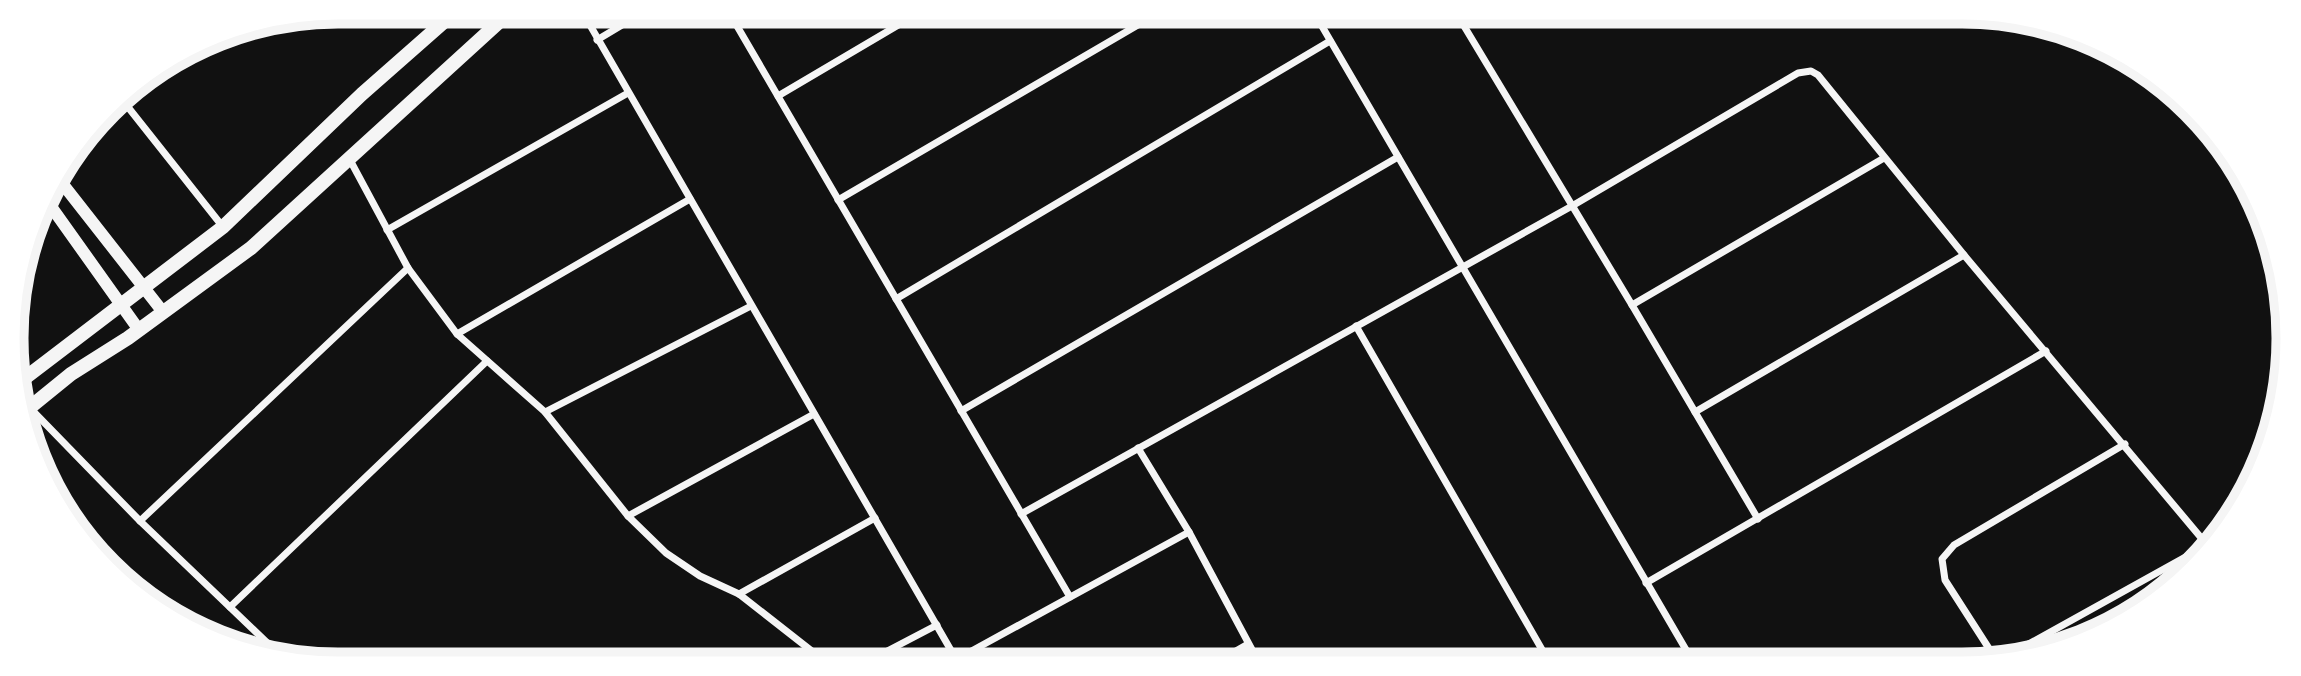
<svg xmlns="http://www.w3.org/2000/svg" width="2301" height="676" font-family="Helvetica,sans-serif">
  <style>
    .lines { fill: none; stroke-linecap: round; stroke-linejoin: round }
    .minor { stroke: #f5f5f5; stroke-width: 7 }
    .tertiary { stroke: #f5f5f5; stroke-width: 12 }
    .secondary { stroke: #f5f5f5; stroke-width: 14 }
    .rim { fill: none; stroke: #f5f5f5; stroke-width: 9 }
  </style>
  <rect width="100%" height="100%" fill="#111"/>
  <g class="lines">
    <!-- minor -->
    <g class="minor">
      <polyline points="583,13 956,659"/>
      <polyline points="730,14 1070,597"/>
      <polyline points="1316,16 1692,660"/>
      <polyline points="1458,16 1632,305 1758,519"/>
      <polyline points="597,40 642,13"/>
      <polyline points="778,96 917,14"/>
      <polyline points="120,97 223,227"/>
      <polyline points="350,160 408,268 457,334 545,412 628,516 666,553 700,576 739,594 822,659"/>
      <polyline points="838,200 1155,15"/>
      <polyline points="387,230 628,93"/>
      <polyline points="896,299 1330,41"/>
      <polyline points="1632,305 1884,158"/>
      <polyline points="1356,326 1548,660"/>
      <polyline points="457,334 690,199"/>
      <polyline points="30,408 140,521 282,657"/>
      <polyline points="961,411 1398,157"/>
      <polyline points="545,412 751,306"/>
      <polyline points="1695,412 1964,255"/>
      <polyline points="1138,448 1189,532 1257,659"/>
      <polyline points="1021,514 1572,206 1798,73 1811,71 1818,75 1964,255 2208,546"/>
      <polyline points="628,516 814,414"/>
      <polyline points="140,521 408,268"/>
      <polyline points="1646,583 2046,351"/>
      <polyline points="739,594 875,518"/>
      <polyline points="230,607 487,361"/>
      <polyline points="872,659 937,625"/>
      <polyline points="957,659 1189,532"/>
      <polyline points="1222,659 1248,644"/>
      <polyline points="1997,661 1945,580 1942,559 1954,545 2125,444"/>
      <polyline points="1998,661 2207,545"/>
    </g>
    <!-- tertiary -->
    <g class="tertiary">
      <polyline points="58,178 163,312"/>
      <polyline points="45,198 139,330"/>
    </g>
    <!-- secondary -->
    <g class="secondary">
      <polyline points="21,381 223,227 362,94 454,13"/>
      <polyline points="23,413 71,374 128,338 251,248 509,13"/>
    </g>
  </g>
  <!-- crop -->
  <path d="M0 0H2301V676H0ZM338 24H1962A314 314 0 0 1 2276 338V338A314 314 0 0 1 1962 652H338A314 314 0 0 1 24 338V338A314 314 0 0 1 338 24Z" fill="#fff" fill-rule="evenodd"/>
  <path class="rim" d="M338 24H1962A314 314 0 0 1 2276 338V338A314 314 0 0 1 1962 652H338A314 314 0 0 1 24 338V338A314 314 0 0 1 338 24Z"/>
</svg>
